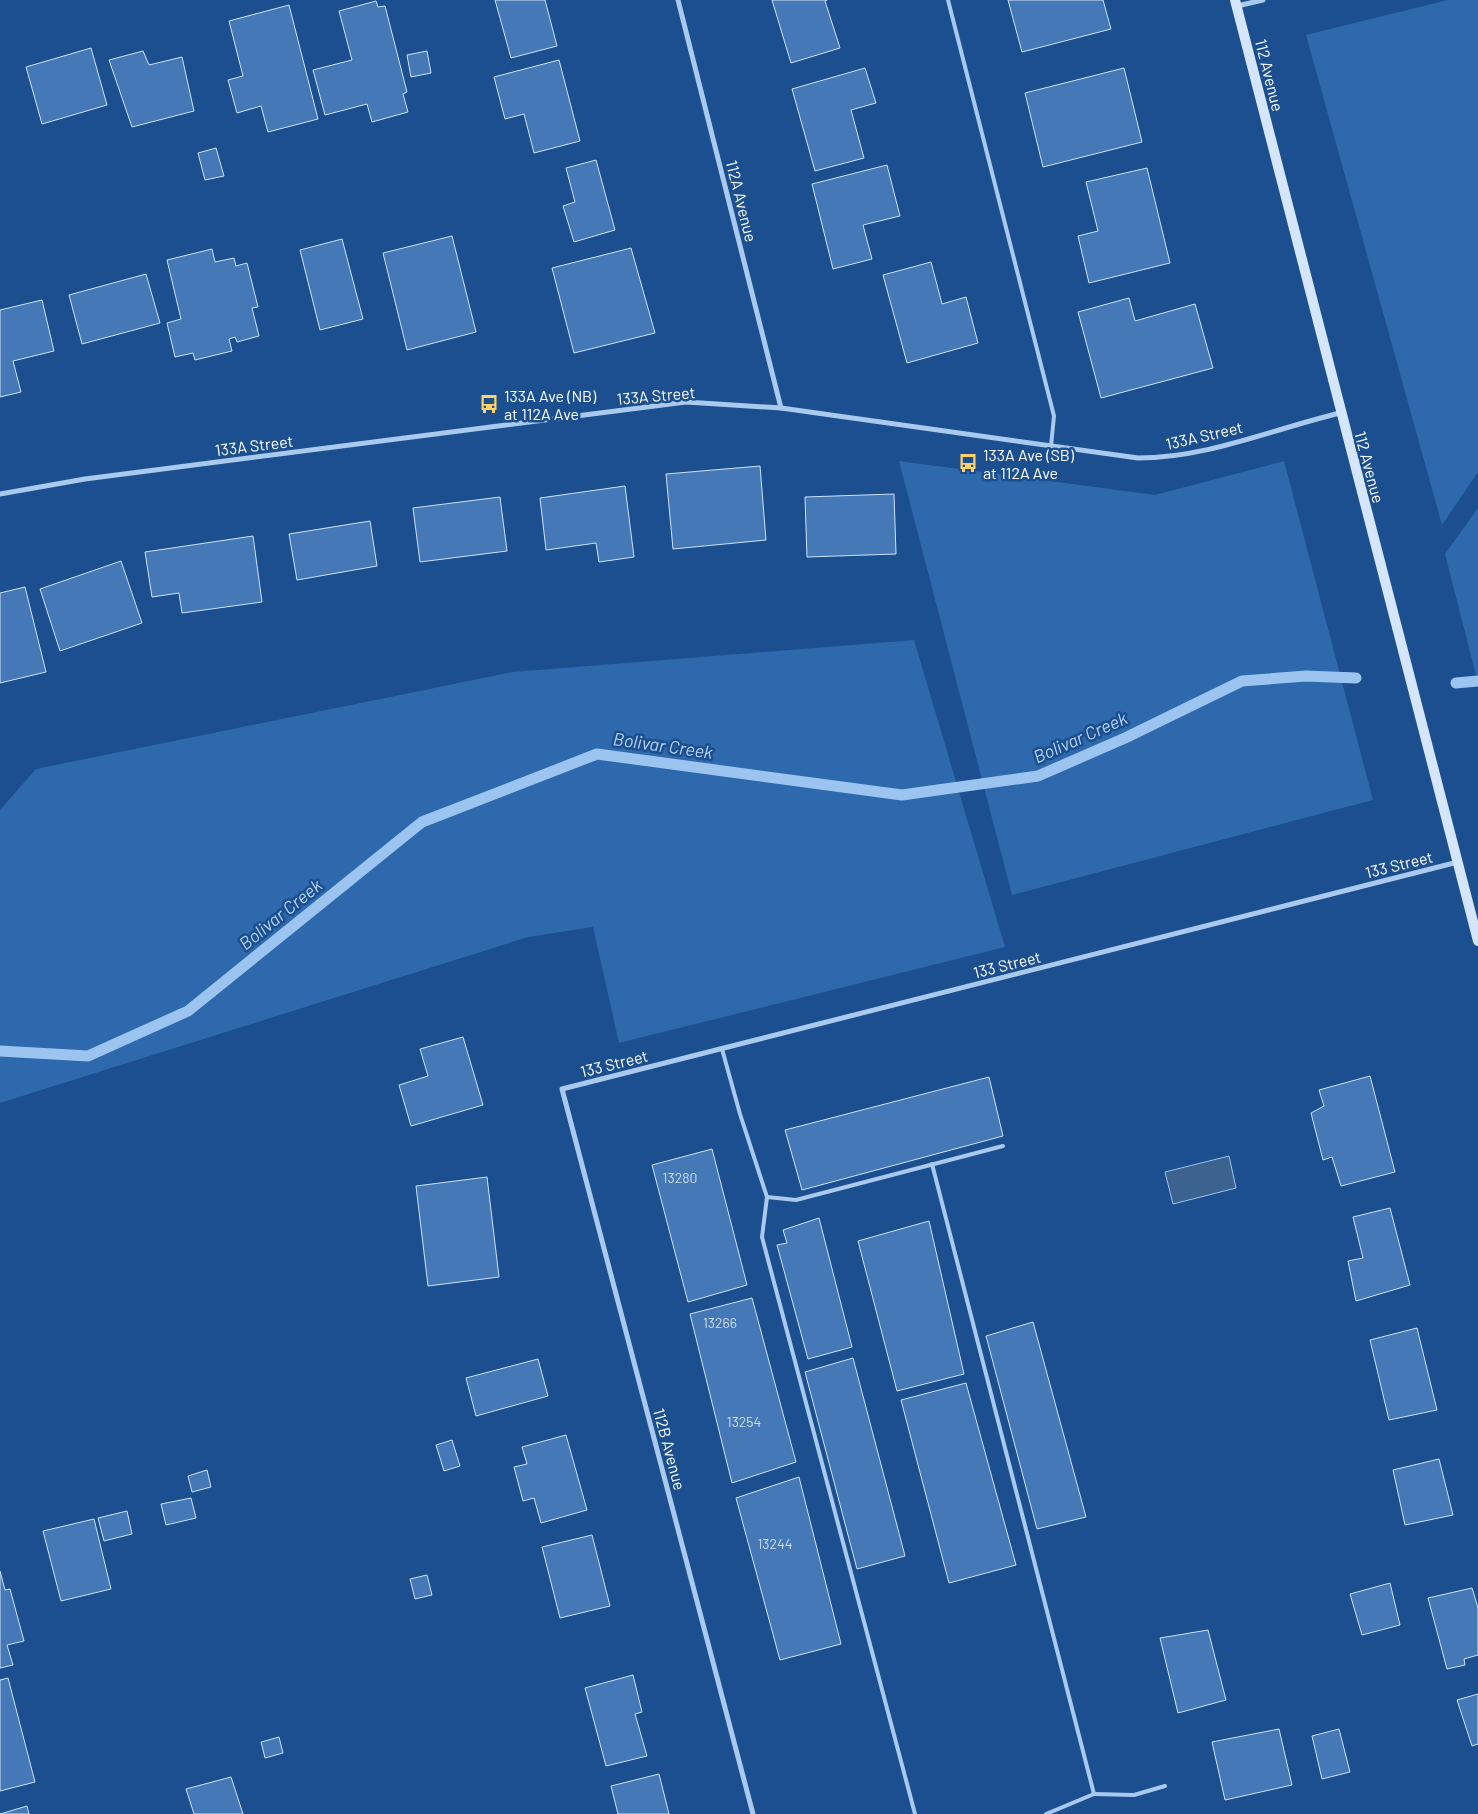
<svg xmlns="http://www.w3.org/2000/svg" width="1478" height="1814" font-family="Barlow,sans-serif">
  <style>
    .green { fill: #2e69ad }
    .water { fill: #3c6290; stroke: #9cc4f0 }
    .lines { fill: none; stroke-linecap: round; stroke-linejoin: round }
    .stream { stroke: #9cc4f0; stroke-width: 11 }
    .building { fill: #4478b7; stroke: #cfe3fa }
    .lane { stroke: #a9c9ee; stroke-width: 4 }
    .street { stroke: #a9c9ee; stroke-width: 5 }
    .secondary { stroke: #d6e6fa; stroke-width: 10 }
    .labels { text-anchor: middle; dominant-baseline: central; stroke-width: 5; stroke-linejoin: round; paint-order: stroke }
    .number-label { font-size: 14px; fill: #d0dded }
    .street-label { font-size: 16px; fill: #fff; stroke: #1b4f8f }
    .poi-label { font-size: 16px; fill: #fff; stroke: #1b4f8f; text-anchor: start }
    .water-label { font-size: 18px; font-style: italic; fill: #b5d3f5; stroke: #1b4f8f }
  </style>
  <rect width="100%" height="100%" fill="#1b4f8f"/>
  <!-- green -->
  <g class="green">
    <polygon points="1448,0 1478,0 1478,472 1442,525 1306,35"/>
    <polygon points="899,461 1155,495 1284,461 1373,800 1012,895"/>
    <polygon points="1478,508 1478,683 1445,554"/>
    <polygon points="914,640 1005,947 619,1043 593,927 528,937 0,1103 0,810 36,769 513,672"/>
  </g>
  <!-- water -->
  <polygon class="water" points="1229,1156 1236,1188 1173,1204 1165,1172"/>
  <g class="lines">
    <!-- stream -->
    <g class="stream">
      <polyline points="1456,683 1478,681"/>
      <polyline points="0,1051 88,1056 188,1011 422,822 597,754 902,795 1038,776 1125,738 1242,681 1306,676 1356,678"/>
    </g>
  </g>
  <!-- building -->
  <g class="building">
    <polygon points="495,0 545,0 557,46 511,58"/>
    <polygon points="772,0 827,0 825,1 840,48 791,63"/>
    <polygon points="1008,0 1103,0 1111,29 1022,52"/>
    <polygon points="376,1 378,7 385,6 407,92 403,94 408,112 372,122 367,104 325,115 313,70 352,60 339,11"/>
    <polygon points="289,5 318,119 268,132 261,106 237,113 228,80 243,76 229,21"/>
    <polygon points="91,48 107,105 42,124 26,67"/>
    <polygon points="143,51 149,65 182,57 194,111 132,127 109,60"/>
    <polygon points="427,51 431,73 411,77 407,55"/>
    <polygon points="559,60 580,141 534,153 524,114 505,119 494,77"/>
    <polygon points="865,68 876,103 851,110 864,158 815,171 792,89"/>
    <polygon points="1124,68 1142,142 1043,167 1025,93"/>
    <polygon points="216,148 224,176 205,180 198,153"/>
    <polygon points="596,160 615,230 574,242 563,206 575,202 566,168"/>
    <polygon points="887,165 900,216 863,225 872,259 833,269 812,184"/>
    <polygon points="1147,168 1170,263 1089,283 1078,236 1098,231 1086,182"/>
    <polygon points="452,236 476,332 407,350 383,253"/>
    <polygon points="342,239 363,319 320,330 300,250"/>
    <polygon points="631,248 655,333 574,353 552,268"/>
    <polygon points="212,249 215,262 234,258 236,266 247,263 258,307 252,308 259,336 237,342 235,337 229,339 232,351 195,360 193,353 175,357 167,323 181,319 167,260"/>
    <polygon points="931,262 942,304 966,297 978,343 907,363 883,275"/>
    <polygon points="146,274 160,323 82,344 69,295"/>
    <polygon points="1129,298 1135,321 1195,304 1213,368 1101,398 1078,312"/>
    <polygon points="42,300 54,351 13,361 21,392 0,397 0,310"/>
    <polygon points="760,466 766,540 673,549 666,474"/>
    <polygon points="625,486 634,557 599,562 596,543 546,550 540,498"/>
    <polygon points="894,494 896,554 807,557 805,497"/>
    <polygon points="500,497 507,551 420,562 413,508"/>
    <polygon points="370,521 377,566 297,580 289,534"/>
    <polygon points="253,536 262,602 182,613 179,593 152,597 145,552"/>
    <polygon points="121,561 142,623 60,651 40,589"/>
    <polygon points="25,587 46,672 0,683 0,593"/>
    <polygon points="463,1037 483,1105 411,1126 399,1085 428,1076 420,1049"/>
    <polygon points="1370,1076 1395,1172 1341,1186 1332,1157 1323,1160 1311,1113 1324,1106 1319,1090"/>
    <polygon points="989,1077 1003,1136 802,1190 785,1130"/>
    <polygon points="712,1149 747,1285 688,1302 652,1165"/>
    <polygon points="487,1177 499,1277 428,1286 416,1186"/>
    <polygon points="1390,1208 1410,1285 1356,1301 1348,1261 1363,1258 1353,1217"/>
    <polygon points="819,1218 852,1347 808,1359 777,1245 787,1243 783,1230"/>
    <polygon points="929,1221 964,1374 897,1391 858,1241"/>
    <polygon points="752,1298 796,1462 732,1483 690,1314"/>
    <polygon points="1033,1322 1086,1517 1037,1529 986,1336"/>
    <polygon points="1417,1328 1437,1410 1389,1420 1370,1340"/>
    <polygon points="853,1358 905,1556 857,1569 805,1372"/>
    <polygon points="538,1359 548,1396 476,1416 466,1378"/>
    <polygon points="966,1383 1016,1565 949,1583 901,1400"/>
    <polygon points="566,1435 587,1510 541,1523 534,1498 523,1501 514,1467 527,1464 522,1447"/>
    <polygon points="452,1440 460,1466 444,1471 436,1445"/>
    <polygon points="1439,1459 1453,1515 1405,1525 1393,1470"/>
    <polygon points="207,1470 211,1487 192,1492 188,1476"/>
    <polygon points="799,1477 841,1644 780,1660 736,1498"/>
    <polygon points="191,1498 196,1518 166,1525 161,1504"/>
    <polygon points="127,1511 132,1534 104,1541 98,1518"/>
    <polygon points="94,1519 111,1589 61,1601 43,1531"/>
    <polygon points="592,1535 610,1606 560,1618 542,1547"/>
    <polygon points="0,1571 5,1590 10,1589 24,1641 7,1645 13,1665 0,1668"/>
    <polygon points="427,1575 432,1595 415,1599 410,1579"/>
    <polygon points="1390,1583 1400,1625 1362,1635 1350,1594"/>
    <polygon points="1472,1588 1478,1608 1478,1655 1464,1659 1465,1665 1447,1669 1428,1598"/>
    <polygon points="1208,1630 1226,1700 1178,1713 1160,1638"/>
    <polygon points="633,1675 642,1712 635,1714 647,1756 606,1766 585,1688"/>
    <polygon points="8,1678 35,1782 0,1791 0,1680"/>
    <polygon points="1478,1694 1478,1744 1472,1746 1457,1700"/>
    <polygon points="1279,1729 1292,1785 1225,1800 1212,1742"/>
    <polygon points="1339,1729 1350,1772 1322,1779 1312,1736"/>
    <polygon points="279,1737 283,1753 265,1758 261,1742"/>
    <polygon points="659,1774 669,1814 618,1814 611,1786"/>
    <polygon points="231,1777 243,1814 194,1814 186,1789"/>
    <polygon points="27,1806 29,1814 0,1814"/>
  </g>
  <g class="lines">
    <!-- lane -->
    <g class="lane">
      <polyline points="948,0 1054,416 1051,446"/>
      <polyline points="722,1049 740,1114 767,1197 762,1237 915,1814"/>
      <polyline points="932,1164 1094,1794 1046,1814"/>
      <polyline points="767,1197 796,1200 1003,1146"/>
      <polyline points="1094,1794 1134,1795 1165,1786"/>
    </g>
    <!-- street -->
    <g class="street">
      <polyline points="678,0 781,408"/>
      <polyline points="1237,6 1263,0"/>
      <path d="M0 494 85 479 686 402 781 408 1138 458C1207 458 1273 429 1340 413"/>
      <polyline points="753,1814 562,1089 1458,862"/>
    </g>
    <!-- secondary -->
    <polyline class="secondary" points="1235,0 1478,941"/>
  </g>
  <!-- icons -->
  <defs>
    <g id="bus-bare" transform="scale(1.5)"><path d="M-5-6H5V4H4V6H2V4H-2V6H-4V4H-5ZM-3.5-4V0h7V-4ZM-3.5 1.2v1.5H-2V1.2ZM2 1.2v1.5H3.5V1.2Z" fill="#ffd166" stroke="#1b4f8f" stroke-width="2.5" paint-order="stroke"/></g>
  </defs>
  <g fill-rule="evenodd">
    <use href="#bus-bare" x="489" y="404"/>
    <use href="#bus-bare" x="968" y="463"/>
  </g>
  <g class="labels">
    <!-- number labels -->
    <g class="number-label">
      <text x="680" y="1177">13280</text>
      <text x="720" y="1322">13266</text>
      <text x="744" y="1421">13254</text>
      <text x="775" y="1543">13244</text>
    </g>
    <!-- street labels -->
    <g class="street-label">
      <text transform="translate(1270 75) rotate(76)">112 Avenue</text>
      <text transform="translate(742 201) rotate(76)">112A Avenue</text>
      <text transform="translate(656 395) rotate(-5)">133A Street</text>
      <text transform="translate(1204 435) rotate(-13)">133A Street</text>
      <text transform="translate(254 445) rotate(-7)">133A Street</text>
      <text transform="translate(1370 467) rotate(75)">112 Avenue</text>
      <text transform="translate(1399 864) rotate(-14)">133 Street</text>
      <text transform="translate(1007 964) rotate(-14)">133 Street</text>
      <text transform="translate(614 1063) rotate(-14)">133 Street</text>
      <text transform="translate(670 1449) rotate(75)">112B Avenue</text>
    </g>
    <!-- poi labels -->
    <g class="poi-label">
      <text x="504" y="395">133A Ave (NB)<tspan x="504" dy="18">at 112A Ave</tspan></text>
      <text x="983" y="454">133A Ave (SB)<tspan x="983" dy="18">at 112A Ave</tspan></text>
    </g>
    <!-- water labels -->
    <g class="water-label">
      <text transform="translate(1080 737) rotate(-24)">Bolivar Creek</text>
      <text transform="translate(663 745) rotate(8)">Bolivar Creek</text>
      <text transform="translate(280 914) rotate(-39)">Bolivar Creek</text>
    </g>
  </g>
</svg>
